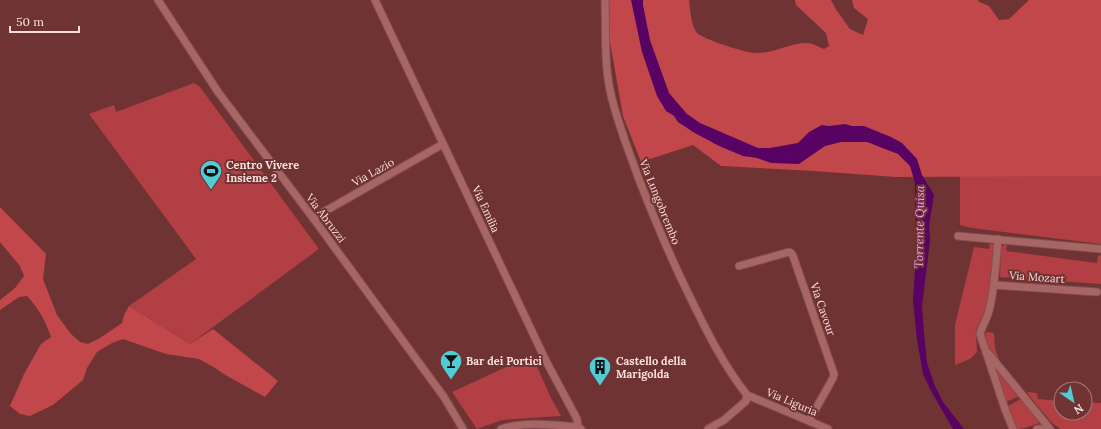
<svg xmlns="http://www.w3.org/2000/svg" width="1101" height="429" font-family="Lora,serif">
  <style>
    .green { fill: #b23f43 }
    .forest { fill: #c1474b }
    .water { fill: #580264 }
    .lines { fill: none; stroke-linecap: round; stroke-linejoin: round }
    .minor-casing { stroke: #804f50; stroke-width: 9 }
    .minor { stroke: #a76664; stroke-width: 7 }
    .labels { text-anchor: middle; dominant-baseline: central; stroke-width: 4; stroke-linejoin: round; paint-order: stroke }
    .poi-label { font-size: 11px; font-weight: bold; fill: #fcdedc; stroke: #6e3332; text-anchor: start }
    .street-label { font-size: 11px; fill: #fcdedc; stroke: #6e3332 }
    .water-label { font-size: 12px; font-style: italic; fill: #f0a1fc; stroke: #6e3332 }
  </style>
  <rect width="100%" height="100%" fill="#6e3332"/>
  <!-- green -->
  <g class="green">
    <polygon points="194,83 200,87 319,249 190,344 129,306 196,259 89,114 114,105 116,112"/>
    <polygon points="960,176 1101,176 1101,244 972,228 960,225"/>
    <polygon points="990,242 994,246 992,280 986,312 978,325 976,332 977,352 970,359 955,365 955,325 974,247 989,249"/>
    <polygon points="1005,244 1007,244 1006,251 1097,263 1098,256 1101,255 1101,284 1000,277 1001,248"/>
    <polygon points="987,332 994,333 995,348 1001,365 988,347 985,334"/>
    <polygon points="532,355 550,396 561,416 502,420 477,429 452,392"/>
    <polygon points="991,361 1019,396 1006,402"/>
    <polygon points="1029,392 1037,393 1038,399 1061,401 1061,413 1085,413 1085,402 1101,403 1101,429 1061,429 1052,423 1027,393"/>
    <path d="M1021 399 1023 400 1040 423C1031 425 1026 429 1017 429L1008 406Z"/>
  </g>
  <!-- forest -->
  <g class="forest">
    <path d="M608 0H689C690 9 691 25 697 33 703 39 746 53 755 53 773 54 789 43 807 43 812 43 819 47 824 49L829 46 826 33 796 5 795 0H831L835 8 850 29 863 35 868 19 854 8 852 0H978L979 2 989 6 999 20 1009 19 1029 0H1101V176L896 177 814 171 721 166 693 145 641 162 623 116 607 25Z"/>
    <path d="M0 207 46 254 43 279 57 315 71 334 80 342 88 344 100 338 122 323 124 315 129 306 190 344 213 329 278 381 265 397 227 376 215 368 199 359 166 354 123 339 112 343 97 352 87 368 83 380 53 405 30 416 20 414 10 406 24 374 41 344 51 337C45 320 39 309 27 296L19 297 0 310V300L15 288 24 276 20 266 0 242Z"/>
  </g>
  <!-- water -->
  <polygon class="water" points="631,0 643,0 643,5 650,40 669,93 687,114 700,123 758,148 770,148 798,143 809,132 822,125 829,126 845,124 852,126 864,126 891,137 902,143 917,159 922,175 934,195 929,225 930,240 922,306 924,333 927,363 935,386 943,402 964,429 953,429 931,391 923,374 917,340 913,300 916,255 915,183 910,166 898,154 867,142 841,142 825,146 799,164 771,163 757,158 743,156 719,146 693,132 678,122 674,116 666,111 657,96 642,52"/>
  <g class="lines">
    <!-- minor casing -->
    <g class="minor-casing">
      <g id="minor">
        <polyline points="158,0 218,92 313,218 444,397 463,429"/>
        <polyline points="375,0 546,361 577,419 578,427"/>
        <path d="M605 0C606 30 604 61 610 90 616 120 628 148 638 177 654 218 671 259 691 299 707 332 724 366 747 395"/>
        <polyline points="313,218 443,144"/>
        <polyline points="958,236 1101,249"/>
        <path d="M998 239C996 263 995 287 989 311 987 319 982 326 980 334L1005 409 1013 429"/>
        <polyline points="739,266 789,252 791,253 793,256 834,374 833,378 809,421"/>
        <polyline points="994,285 1097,292"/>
        <polyline points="988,353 1050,429"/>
        <polyline points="747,395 828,429"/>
        <path d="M501 429C525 421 553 425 578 427L581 429"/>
        <polyline points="708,429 724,420 746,401 747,395"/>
        <polyline points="1037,429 1044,429"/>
      </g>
    </g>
    <!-- minor -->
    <use href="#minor" class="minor"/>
  </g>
  <!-- icons -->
  <defs>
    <g id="stadium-pin" transform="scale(1.15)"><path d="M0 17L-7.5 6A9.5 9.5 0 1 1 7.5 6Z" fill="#51ccd5" stroke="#6e3332"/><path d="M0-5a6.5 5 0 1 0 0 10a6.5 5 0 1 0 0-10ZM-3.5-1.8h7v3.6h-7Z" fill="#111"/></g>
    <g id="bar-pin" transform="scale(1.15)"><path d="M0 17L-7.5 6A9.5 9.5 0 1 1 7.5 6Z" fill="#51ccd5" stroke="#6e3332"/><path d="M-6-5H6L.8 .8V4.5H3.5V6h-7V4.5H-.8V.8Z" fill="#111"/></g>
    <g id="building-pin" transform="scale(1.15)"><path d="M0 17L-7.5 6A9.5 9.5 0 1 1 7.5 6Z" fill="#51ccd5" stroke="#6e3332"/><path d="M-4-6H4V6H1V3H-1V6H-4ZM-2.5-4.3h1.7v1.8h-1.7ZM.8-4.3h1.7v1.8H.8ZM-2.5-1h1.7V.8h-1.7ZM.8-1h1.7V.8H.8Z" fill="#111"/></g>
  </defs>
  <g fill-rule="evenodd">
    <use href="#stadium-pin" x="211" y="171"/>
    <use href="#bar-pin" x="451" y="361"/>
    <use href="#building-pin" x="600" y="367"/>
  </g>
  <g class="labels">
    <!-- poi labels -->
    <g class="poi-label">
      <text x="226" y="165">Centro Vivere<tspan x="226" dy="13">Insieme 2</tspan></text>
      <text x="466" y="361">Bar dei Portici</text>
      <text x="616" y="361">Castello della<tspan x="616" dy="13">Marigolda</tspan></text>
    </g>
    <!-- street labels -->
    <g class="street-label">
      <text transform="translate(373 172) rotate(-29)">Via Lazio</text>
      <text transform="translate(660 202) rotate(68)">Via Lungobrembo</text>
      <text transform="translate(486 209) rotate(65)">Via Emilia</text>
      <text transform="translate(326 218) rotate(53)">Via Abruzzi</text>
      <text transform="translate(1037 277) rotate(4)">Via Mozart</text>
      <text transform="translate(823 309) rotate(71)">Via Cavour</text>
      <text transform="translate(792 402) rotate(23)">Via Liguria</text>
    </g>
    <!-- water labels -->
    <g class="water-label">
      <text transform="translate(919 227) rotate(-89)">Torrente Quisa</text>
    </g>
  </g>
  <!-- north arrow -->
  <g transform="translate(1073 401) rotate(146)"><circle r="19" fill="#6e3332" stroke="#a77776"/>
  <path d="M0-3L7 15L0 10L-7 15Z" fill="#51ccd5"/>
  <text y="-6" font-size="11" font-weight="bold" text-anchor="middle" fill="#fcdedc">N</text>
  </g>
  <!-- scale -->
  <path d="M10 26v6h69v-6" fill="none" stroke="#fcdedc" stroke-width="2"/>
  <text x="16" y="26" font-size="12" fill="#fcdedc" stroke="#6e3332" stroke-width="3" paint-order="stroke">50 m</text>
</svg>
